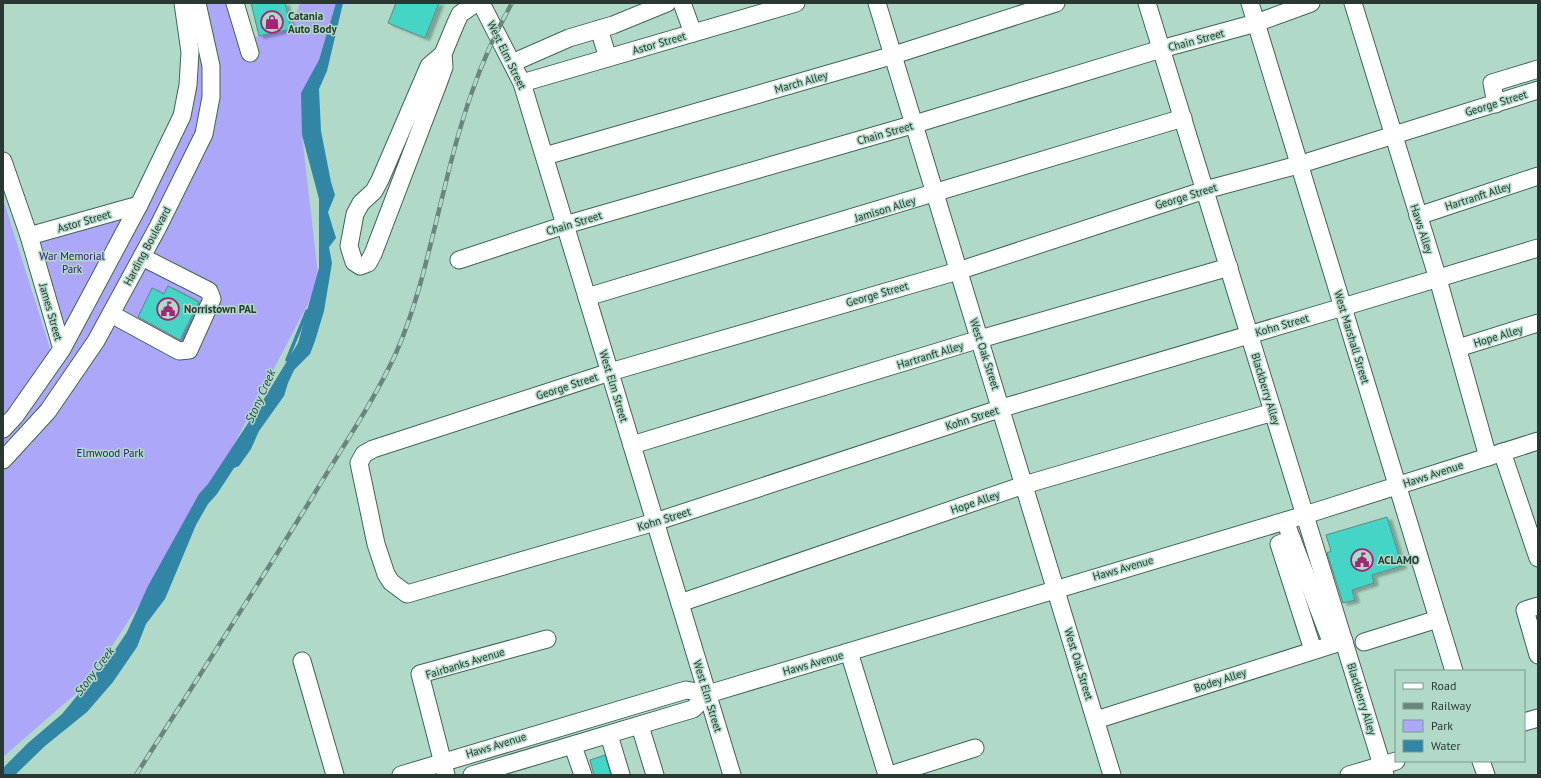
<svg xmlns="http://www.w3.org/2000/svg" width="1541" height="778" font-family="'PT Sans',sans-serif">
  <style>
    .green { fill: #aca7f8 }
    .water { fill: #3286a5 }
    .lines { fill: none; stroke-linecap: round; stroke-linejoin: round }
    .stream { stroke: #3286a5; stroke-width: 3.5 }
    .building { fill: #44d5c7; stroke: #5b8983; filter: url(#shadow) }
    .minor-casing { stroke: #3f6555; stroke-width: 19 }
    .minor { stroke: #fff; stroke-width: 17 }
    .rail-casing { stroke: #6a867a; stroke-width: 4.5 }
    .rail { stroke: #b0dac7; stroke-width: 3; stroke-dasharray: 9; stroke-linecap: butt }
    .labels { text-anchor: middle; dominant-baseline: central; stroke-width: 3; stroke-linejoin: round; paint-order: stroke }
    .poi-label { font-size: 11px; font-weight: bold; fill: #293932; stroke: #b0dac7; text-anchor: start }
    .street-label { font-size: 11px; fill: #293932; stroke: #b0dac7 }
    .park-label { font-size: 11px; fill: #2d1471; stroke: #b0dac7 }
    .water-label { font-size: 12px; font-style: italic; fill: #26404b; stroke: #b0dac7 }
  </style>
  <defs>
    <filter id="shadow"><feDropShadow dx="4.5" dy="2.5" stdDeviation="1" flood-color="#0004"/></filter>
  </defs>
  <rect width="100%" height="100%" fill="#b0dac7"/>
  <!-- green -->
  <g class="green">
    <polygon points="185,3 230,3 246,39 291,29 300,3 341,3 302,135 319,283 192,524 87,684 3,757 3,199 54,361 144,194 189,77"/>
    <polygon points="128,217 63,337 37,242"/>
  </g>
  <!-- water -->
  <polygon class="water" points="336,3 343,3 327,71 319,89 321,131 331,182 335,195 328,212 336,238 329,247 332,263 324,311 315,341 310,354 294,370 288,383 284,396 259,431 251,449 239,466 234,468 217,494 208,504 196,525 165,599 146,624 137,647 113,682 87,712 45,746 15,775 3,775 3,768 28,743 62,714 115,650 127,632 148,586 199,494 208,484 262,402 298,343 319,268 319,199 302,135 301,93 319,60"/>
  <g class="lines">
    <!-- stream -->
    <polyline class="stream" points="287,360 307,311"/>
  </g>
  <!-- building -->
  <g class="building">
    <polygon points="251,3 285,3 291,29 259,36"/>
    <polygon points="396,3 439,3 425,38 388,23"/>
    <polygon points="168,286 199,302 180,340 138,317 152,288 164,294"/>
    <polygon points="1387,517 1402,566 1372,575 1374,583 1352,590 1355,600 1343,603 1327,553 1331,551 1326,535"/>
    <polygon points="605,755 611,775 594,775 590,760"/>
  </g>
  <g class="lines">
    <!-- minor casing -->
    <g class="minor-casing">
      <g id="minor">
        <polyline points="235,3 250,53"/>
        <polyline points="481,3 522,83 732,775"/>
        <polyline points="682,3 693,33"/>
        <polyline points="877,3 1112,775"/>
        <polyline points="1147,3 1385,775"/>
        <polyline points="1250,3 1454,671"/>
        <polyline points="1353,3 1438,279 1488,457"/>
        <polyline points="599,29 608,58"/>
        <polyline points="443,54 429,66 380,180 374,191 361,203 355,214 349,246 354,262 360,266 368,263 373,254 439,81 444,67 443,54 455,25 460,14 476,3"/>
        <polyline points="512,63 569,38 613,25 667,3"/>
        <polyline points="522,83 796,3"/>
        <polyline points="1538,90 1298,165 1205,190 958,271 610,372 373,449 364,454 359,463 376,544 386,574 391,582 407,594 655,522 1002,408 1343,307 1538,248"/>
        <polyline points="1496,104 1492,83 1538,69"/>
        <polyline points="545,156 894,55 1056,3"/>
        <polyline points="3,161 29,236 62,349"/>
        <polyline points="1418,216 1538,176"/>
        <polyline points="29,236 139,205"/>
        <polyline points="459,260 565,225 915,124 1161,49 1256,23 1311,3"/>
        <polyline points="587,297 1183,118"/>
        <polyline points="111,314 179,351 189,350 212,299 209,291 142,257"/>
        <polyline points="1458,348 1538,323"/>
        <polyline points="3,429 15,416 62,349 139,205 182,116 188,85 190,52 183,3"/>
        <polyline points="632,445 980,339 1229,267"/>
        <polyline points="1502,452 1538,558"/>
        <polyline points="3,460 48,411 96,341 158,227 204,134 211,97 211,66 197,3"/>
        <polyline points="1285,521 1332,644"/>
        <polyline points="1292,539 1279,544 1313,650"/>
        <polyline points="680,603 1024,485 1273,412"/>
        <polyline points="1538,606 1525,610 1538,655"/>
        <polyline points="1364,642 1438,619"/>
        <polyline points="849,652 887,775"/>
        <polyline points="302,661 335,775"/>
        <polyline points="1096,720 1344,641"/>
        <polyline points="1524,722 1538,718"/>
        <polyline points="640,726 655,775"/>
        <polyline points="609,735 621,775"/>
        <polyline points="573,746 583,775"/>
        <polyline points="1481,761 1486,775"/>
        <polyline points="401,775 686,690 708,694 1305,515 1538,441"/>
        <polyline points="446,775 420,674 547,639"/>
        <polyline points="472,775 693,709 708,694"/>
        <polyline points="890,775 975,748"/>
        <polyline points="1349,775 1396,761"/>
      </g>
    </g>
    <!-- minor -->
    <use href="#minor" class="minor"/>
    <!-- rail casing -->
    <g class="rail-casing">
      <path id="rail" d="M136 775C195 682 255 590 313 496 341 449 373 403 396 353 419 301 430 245 444 190 460 123 478 63 512 3"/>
    </g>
    <!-- rail -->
    <use href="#rail" class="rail"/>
  </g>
  <!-- icons -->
  <defs>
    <g id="shop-ring" transform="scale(1.15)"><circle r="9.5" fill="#b0dac7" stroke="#a32577" stroke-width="1.5"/><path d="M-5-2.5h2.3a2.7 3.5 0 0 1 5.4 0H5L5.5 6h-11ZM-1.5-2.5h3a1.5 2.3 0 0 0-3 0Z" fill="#a32577"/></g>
    <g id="civic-ring" transform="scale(1.15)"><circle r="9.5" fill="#b0dac7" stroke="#a32577" stroke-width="1.5"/><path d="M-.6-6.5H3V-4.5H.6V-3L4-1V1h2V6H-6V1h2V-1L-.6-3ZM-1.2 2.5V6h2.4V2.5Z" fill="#a32577"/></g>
  </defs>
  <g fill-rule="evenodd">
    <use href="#shop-ring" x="272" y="22"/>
    <use href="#civic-ring" x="168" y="309"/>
    <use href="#civic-ring" x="1362" y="560"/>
  </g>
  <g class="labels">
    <!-- poi labels -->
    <g class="poi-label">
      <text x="288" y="16">Catania<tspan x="288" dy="13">Auto Body</tspan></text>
      <text x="184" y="309">Norristown PAL</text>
      <text x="1378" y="560">ACLAMO</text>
    </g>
    <!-- street labels -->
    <g class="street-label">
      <text transform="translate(1196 40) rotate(-15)">Chain Street</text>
      <text transform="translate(659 43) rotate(-16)">Astor Street</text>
      <text transform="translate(507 55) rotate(64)">West Elm Street</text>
      <text transform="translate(801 82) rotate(-16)">March Alley</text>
      <text transform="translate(1496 103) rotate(-17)">George Street</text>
      <text transform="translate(885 133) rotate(-16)">Chain Street</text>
      <text transform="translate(1186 196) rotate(-17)">George Street</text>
      <text transform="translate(1478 196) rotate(-18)">Hartranft Alley</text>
      <text transform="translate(885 209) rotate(-17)">Jamison Alley</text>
      <text transform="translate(84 221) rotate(-16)">Astor Street</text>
      <text transform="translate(574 223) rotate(-17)">Chain Street</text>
      <text transform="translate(1422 229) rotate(72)">Haws Alley</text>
      <text transform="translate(147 246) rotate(-62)">Harding Boulevard</text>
      <text transform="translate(877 294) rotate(-16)">George Street</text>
      <text transform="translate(51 312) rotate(74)">James Street</text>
      <text transform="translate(1282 325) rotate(-16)">Kohn Street</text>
      <text transform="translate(1498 336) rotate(-17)">Hope Alley</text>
      <text transform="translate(1352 337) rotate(73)">West Marshall Street</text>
      <text transform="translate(985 354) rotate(72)">West Oak Street</text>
      <text transform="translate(930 355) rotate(-17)">Hartranft Alley</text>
      <text transform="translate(567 386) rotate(-18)">George Street</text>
      <text transform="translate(614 386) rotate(73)">West Elm Street</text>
      <text transform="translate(1266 389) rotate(73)">Blackberry Alley</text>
      <text transform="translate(972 418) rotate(-18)">Kohn Street</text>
      <text transform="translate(1433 474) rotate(-18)">Haws Avenue</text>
      <text transform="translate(975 502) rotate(-19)">Hope Alley</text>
      <text transform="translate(664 519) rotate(-17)">Kohn Street</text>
      <text transform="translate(1123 568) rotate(-16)">Haws Avenue</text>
      <text transform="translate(465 663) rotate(-17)">Fairbanks Avenue</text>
      <text transform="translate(813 663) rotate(-16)">Haws Avenue</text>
      <text transform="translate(1079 664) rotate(73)">West Oak Street</text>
      <text transform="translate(1220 680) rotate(-18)">Bodey Alley</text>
      <text transform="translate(708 696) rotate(73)">West Elm Street</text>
      <text transform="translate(1362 699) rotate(73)">Blackberry Alley</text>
      <text transform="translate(496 745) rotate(-17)">Haws Avenue</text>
    </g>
    <!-- park labels -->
    <g class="park-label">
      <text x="72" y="256">War Memorial<tspan x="72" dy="13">Park</tspan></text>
      <text x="110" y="453">Elmwood Park</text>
    </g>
    <!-- water labels -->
    <g class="water-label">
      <text transform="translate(260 396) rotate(-66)">Stony Creek</text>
      <text transform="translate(94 671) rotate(-53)">Stony Creek</text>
    </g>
  </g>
  <!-- border -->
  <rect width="1541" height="778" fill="none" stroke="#293932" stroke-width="8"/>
  <!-- legend -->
  <rect x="1395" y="670" width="130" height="92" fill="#b0dac7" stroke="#7a9a8b"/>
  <rect x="1403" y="683" width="20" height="6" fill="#ffffff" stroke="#7a9a8b"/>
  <text x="1431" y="690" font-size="12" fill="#293932">Road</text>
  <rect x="1403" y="703" width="20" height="6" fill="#6a867a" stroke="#7a9a8b"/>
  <text x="1431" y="710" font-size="12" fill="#293932">Railway</text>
  <rect x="1403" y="720" width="20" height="12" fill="#aca7f8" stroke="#7a9a8b"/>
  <text x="1431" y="730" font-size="12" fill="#293932">Park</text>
  <rect x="1403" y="740" width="20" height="12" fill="#3286a5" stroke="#7a9a8b"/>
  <text x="1431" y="750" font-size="12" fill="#293932">Water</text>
</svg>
